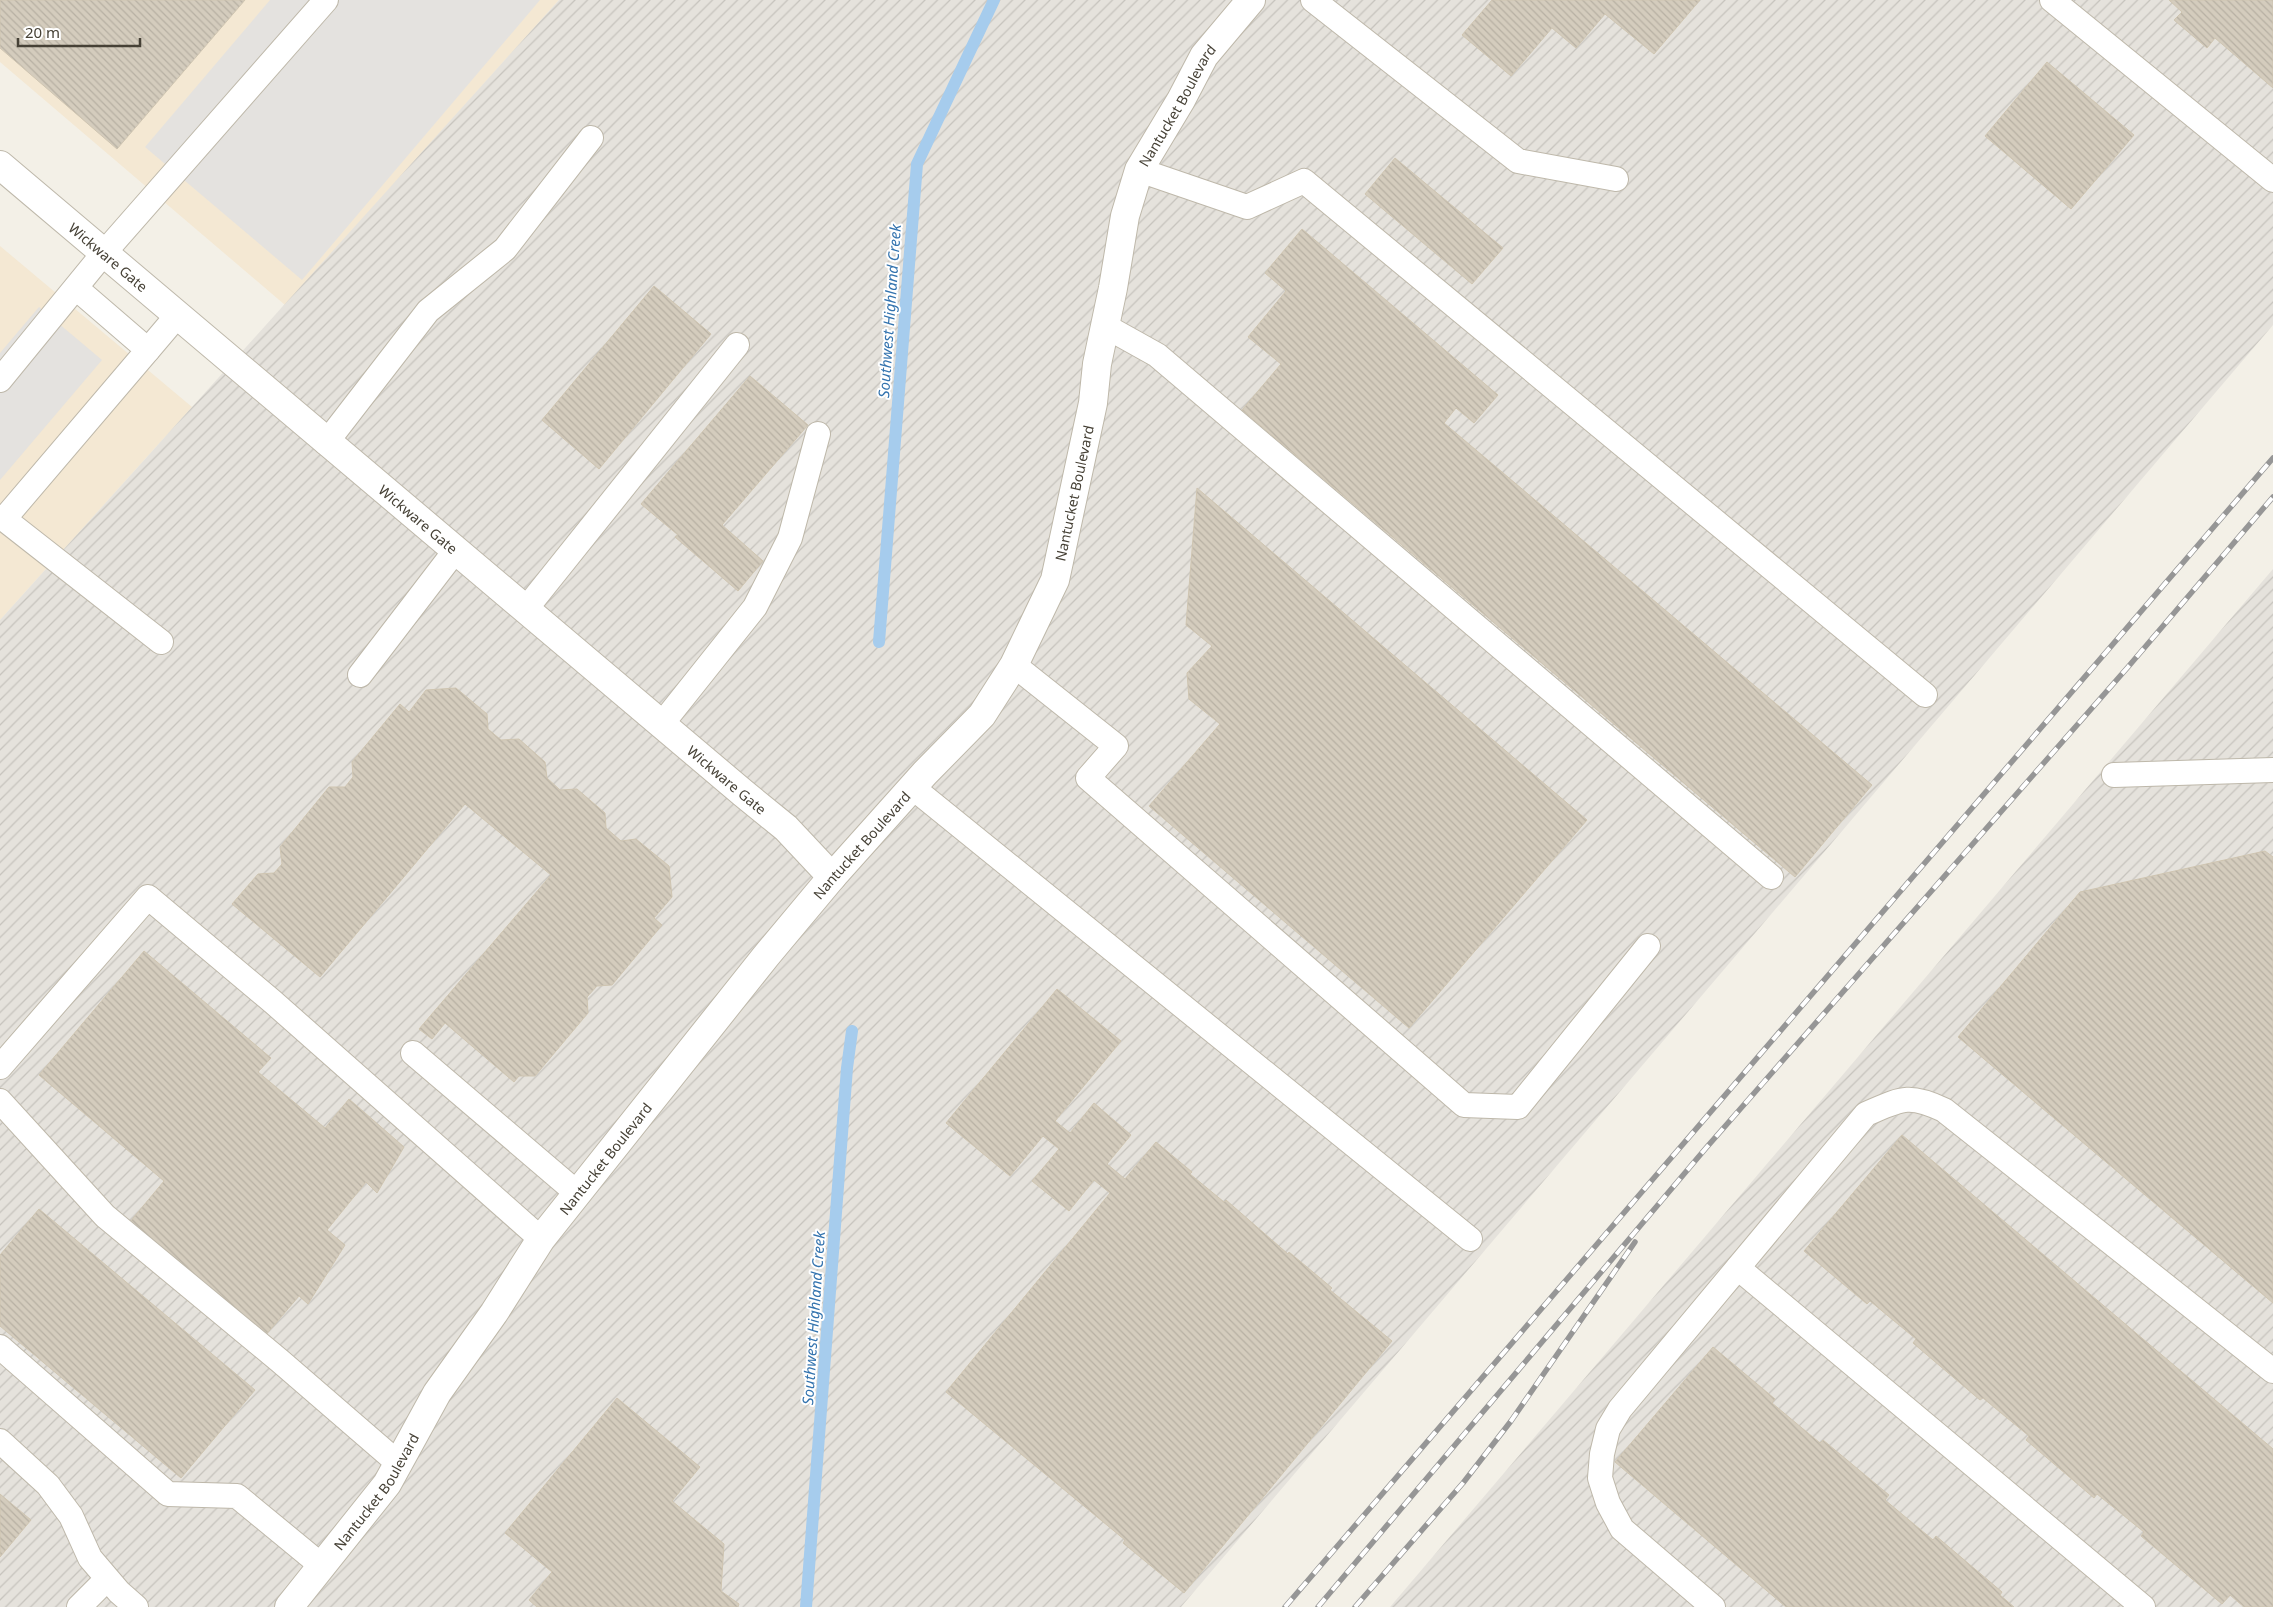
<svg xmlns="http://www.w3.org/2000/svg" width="2273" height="1607" font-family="'Noto Sans',sans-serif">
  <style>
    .commercial { fill: #f4e8d3 }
    .industrial { fill: url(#industrial-furrows) }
    .parking { fill: #e4e2df }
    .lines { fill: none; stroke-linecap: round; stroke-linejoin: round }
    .stream { stroke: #a6cced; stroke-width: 12 }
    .building { fill: url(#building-back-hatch); stroke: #cfc5b1 }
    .service-casing { stroke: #beb8aa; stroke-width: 26 }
    .minor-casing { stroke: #beb8aa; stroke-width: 30 }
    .service { stroke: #fff; stroke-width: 24 }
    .minor { stroke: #fff; stroke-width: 28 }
    .rail-casing { stroke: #969696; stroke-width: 5.5 }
    .rail { stroke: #fff; stroke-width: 4; stroke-dasharray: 11; stroke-linecap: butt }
    .labels { text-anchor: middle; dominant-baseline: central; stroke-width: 4; stroke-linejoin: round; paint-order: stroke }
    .street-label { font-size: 14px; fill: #464136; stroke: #fff }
    .water-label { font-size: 15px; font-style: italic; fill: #3373ae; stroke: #fff }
  </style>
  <defs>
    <pattern id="industrial-furrows" width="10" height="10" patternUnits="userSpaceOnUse" patternTransform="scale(1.25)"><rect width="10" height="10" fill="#e5e2dc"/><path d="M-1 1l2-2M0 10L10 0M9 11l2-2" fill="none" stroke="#c6c3bd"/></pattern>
    <pattern id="building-back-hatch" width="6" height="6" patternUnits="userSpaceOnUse" patternTransform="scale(1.25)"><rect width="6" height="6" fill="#d4ccbd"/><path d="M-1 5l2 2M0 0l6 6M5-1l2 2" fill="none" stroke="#b7b0a3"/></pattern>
  </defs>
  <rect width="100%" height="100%" fill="#f3f0e7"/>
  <!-- commercial -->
  <g class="commercial">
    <polygon points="0,0 559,0 285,305 0,62"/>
    <polygon points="0,246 192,407 0,620"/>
  </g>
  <!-- industrial -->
  <g class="industrial">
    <polygon points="559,0 2273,0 2273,325 1181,1607 0,1607 0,620"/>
    <polygon points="2273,569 2273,1607 1390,1607"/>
  </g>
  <!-- parking -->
  <g class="parking">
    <polygon points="270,0 540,0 302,280 145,147"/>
    <polygon points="39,307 102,360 0,480 0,353"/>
  </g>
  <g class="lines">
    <!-- stream -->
    <g class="stream">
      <polyline points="879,642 917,164 994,0"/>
      <polyline points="806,1607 847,1068 852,1031"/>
    </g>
  </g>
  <!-- building -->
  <g class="building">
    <polygon points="0,0 245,0 117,149 0,48"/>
    <polygon points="1492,0 1700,0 1654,54 1605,14 1576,48 1552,28 1511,76 1462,35"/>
    <polygon points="2169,0 2273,0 2273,88 2215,38 2207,48 2174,20 2182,12"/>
    <polygon points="2047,62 2134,135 2071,209 1985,136"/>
    <polygon points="1395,158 1503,248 1472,284 1365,194"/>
    <polygon points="1302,229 1498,395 1474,423 1456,408 1444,423 1872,785 1795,877 1242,410 1281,364 1248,337 1286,291 1265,273"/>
    <polygon points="654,286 711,334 599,469 542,420"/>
    <polygon points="750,376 808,425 722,525 763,561 738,591 675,537 678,535 641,504"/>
    <polygon points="1197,488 1587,820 1409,1028 1149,806 1220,724 1189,699 1187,673 1212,646 1186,625"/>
    <polygon points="456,688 487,714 488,729 501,740 519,739 545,762 547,778 560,790 577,789 605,813 606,828 621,841 636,839 669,866 672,897 654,918 662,925 612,985 597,986 587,997 588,1013 535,1076 519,1076 514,1082 445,1023 432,1039 419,1029 551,875 465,804 320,977 232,904 258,874 274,873 282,864 280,847 329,787 345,787 353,777 352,762 400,704 409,712 426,690"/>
    <polygon points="2265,851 2273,857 2273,1303 1958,1037 2080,892"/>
    <polygon points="144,951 271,1058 258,1072 325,1128 349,1099 404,1147 377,1193 366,1182 327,1230 345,1245 308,1304 299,1296 264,1337 129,1223 164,1181 39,1075"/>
    <polygon points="1057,989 1121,1041 1055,1121 1070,1133 1094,1103 1131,1135 1107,1164 1125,1179 1156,1142 1192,1172 1190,1174 1224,1202 1226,1200 1288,1254 1289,1252 1332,1288 1330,1290 1392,1341 1184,1593 1123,1543 1125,1540 946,1392 1110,1193 1094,1180 1069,1211 1032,1181 1059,1149 1043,1136 1010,1176 946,1123"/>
    <polygon points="1902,1135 2273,1449 2273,1607 2244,1607 2230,1595 2222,1604 2141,1536 2144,1532 2097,1494 2094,1498 2026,1440 2029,1436 1983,1398 1980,1400 1913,1343 1916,1339 1870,1301 1867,1304 1804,1251"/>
    <polygon points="39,1209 255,1390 181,1478 0,1326 0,1255"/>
    <polygon points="1713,1347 1775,1399 1772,1403 1820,1443 1823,1440 1889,1495 1885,1500 1933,1540 1936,1536 2002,1592 2000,1595 2014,1607 1786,1607 1615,1462"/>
    <polygon points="617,1398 700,1467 672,1501 724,1544 721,1591 739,1604 738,1607 537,1607 529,1600 552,1572 505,1533"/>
    <polygon points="0,1494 31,1520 0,1557"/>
  </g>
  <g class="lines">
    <!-- service casing -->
    <g class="service-casing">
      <g id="service">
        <polyline points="1313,0 1518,161 1616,179"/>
        <polyline points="2052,0 2273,180"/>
        <polyline points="1139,170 1247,207 1304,181 1925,695"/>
        <polyline points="76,288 148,350 4,519 161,642"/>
        <polyline points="1105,326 1157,355 1771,877"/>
        <polyline points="148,350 176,317"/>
        <polyline points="0,380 103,254 326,0"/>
        <polyline points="326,443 428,311 505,249 591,138"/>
        <polyline points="525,610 737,345"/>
        <polyline points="1014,665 1116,746 1088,778 1464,1105 1518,1107 1648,946"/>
        <polyline points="360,675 455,551"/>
        <polyline points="661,725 755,607 790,538 818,434"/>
        <polyline points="2114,775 2273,770"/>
        <polyline points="912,787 1470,1239"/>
        <polyline points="413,1053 577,1193"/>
        <polyline points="0,1067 148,897 273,1002 541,1239"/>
        <polyline points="0,1101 105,1216 280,1361 398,1463"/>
        <polyline points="1738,1268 2143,1607"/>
        <polyline points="0,1347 168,1494 237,1496 322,1566"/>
        <polyline points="0,1441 48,1485 71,1516 90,1558 119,1592 136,1607"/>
        <polyline points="79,1607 107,1579"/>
        <path d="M1713 1607 1622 1529 1608 1503 1600 1478 1602 1454 1608 1429 1620 1409 1866 1114C1901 1099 1908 1093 1944 1110L2273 1371"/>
      </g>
    </g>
    <!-- minor casing -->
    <g class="minor-casing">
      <g id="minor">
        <path id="s1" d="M0 165 743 793 786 828 832 877"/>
        <path id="s2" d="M289 1607 387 1484 437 1393 494 1313 541 1239 766 956 832 877 925 773 982 715 1014 665 1055 580 1093 403 1097 364 1113 288 1125 216 1139 170 1181 100 1204 56 1251 0"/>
      </g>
    </g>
    <!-- service -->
    <use href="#service" class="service"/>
    <!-- minor -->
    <use href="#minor" class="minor"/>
    <!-- rail casing -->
    <g class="rail-casing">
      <g id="rail">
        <polyline points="1285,1607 2273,458"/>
        <polyline points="1318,1607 1706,1148 2128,667 2273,497"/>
        <polyline points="1355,1607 1463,1483 1511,1421 1635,1242"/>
      </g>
    </g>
    <!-- rail -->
    <use href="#rail" class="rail"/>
  </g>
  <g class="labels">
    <!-- street labels -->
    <g class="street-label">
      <text stroke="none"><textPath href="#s2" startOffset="1780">Nantucket Boulevard</textPath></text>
      <text stroke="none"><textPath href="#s1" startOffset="142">Wickware Gate</textPath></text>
      <text stroke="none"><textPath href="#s2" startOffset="1375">Nantucket Boulevard</textPath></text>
      <text stroke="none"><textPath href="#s1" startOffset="548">Wickware Gate</textPath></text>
      <text stroke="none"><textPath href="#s1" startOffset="952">Wickware Gate</textPath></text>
      <text stroke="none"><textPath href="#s2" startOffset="955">Nantucket Boulevard</textPath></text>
      <text stroke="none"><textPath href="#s2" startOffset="550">Nantucket Boulevard</textPath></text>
      <text stroke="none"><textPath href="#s2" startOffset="145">Nantucket Boulevard</textPath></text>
    </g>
    <!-- water labels -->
    <g class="water-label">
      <text transform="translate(889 311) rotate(-86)">Southwest Highland Creek</text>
      <text transform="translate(813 1318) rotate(-86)">Southwest Highland Creek</text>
    </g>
  </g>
  <!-- scale -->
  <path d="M18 38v8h122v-8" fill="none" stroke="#464136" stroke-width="2.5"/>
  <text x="25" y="38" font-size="15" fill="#464136" stroke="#ffffff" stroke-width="4" paint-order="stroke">20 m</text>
</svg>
